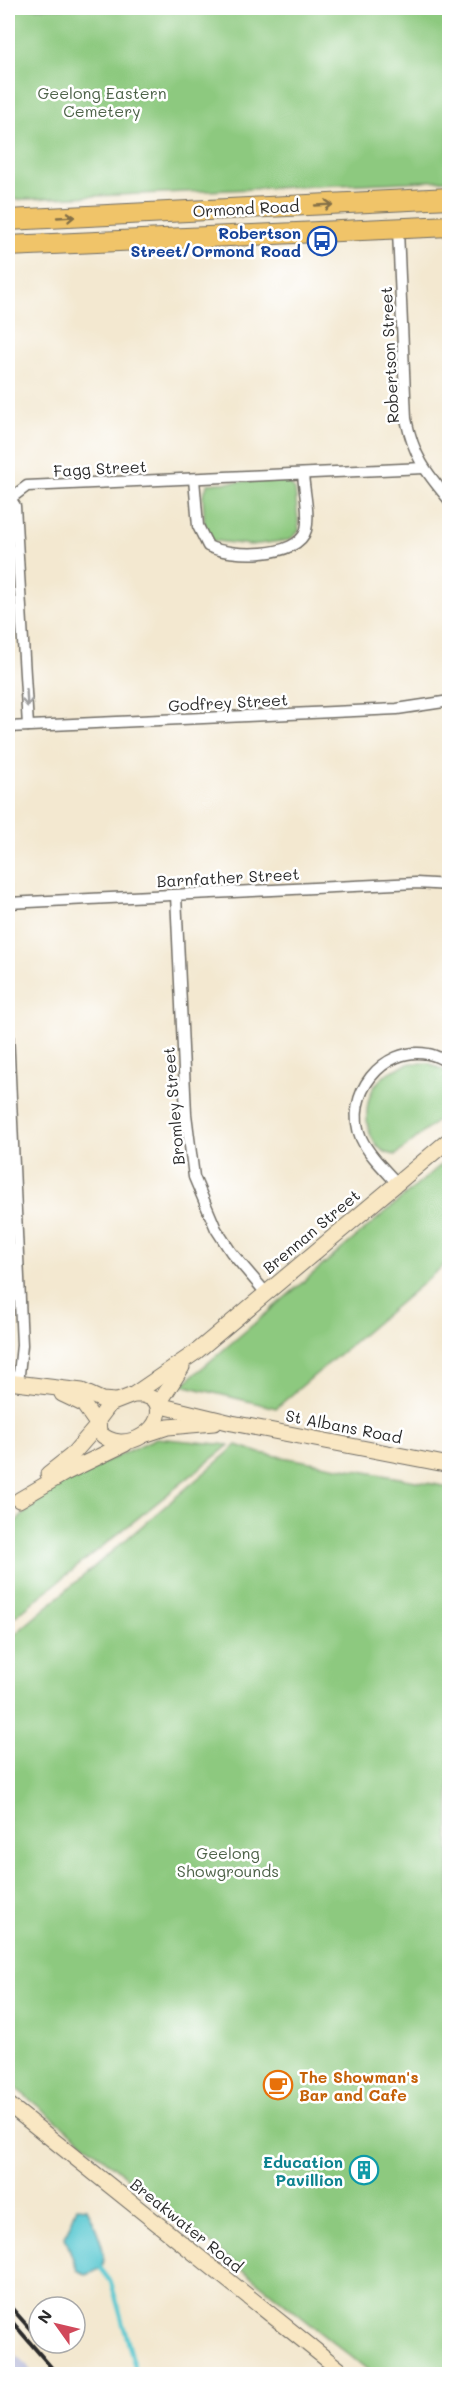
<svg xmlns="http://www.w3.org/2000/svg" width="457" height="2382" font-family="Mali,sans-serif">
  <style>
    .industrial { fill: #bfc2dd }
    .green { fill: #8dc97f; stroke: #5c7a55; stroke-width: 1.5 }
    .water { fill: #5cc9d2; stroke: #447a7e; stroke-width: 1.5 }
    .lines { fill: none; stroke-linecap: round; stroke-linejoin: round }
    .stream { stroke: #5cc9d2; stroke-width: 4 }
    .street-casing { stroke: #716d65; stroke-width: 13 }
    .secondary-casing { stroke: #716d65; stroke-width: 17 }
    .highway-casing { stroke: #716d65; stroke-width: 22 }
    .street { stroke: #fff; stroke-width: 10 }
    .secondary { stroke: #f9e7c3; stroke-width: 15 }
    .highway { stroke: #f0c469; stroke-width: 20 }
    .rail { stroke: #2b2b2b; stroke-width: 4 }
    .oneway { stroke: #847047 }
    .oneway2 { stroke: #a0a0a0 }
    .labels { text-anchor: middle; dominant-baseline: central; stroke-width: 5; stroke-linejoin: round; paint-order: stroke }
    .park-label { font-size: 16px; fill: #4d6248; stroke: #fff }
    .street-label { font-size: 16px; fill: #2b2b2b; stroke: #fff }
    .transit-label { font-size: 16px; font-weight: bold; fill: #164399; stroke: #fff; text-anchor: end }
    .food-label { font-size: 16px; font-weight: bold; fill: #c56008; stroke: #fff; text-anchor: start }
    .culture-label { font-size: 16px; font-weight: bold; fill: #0d838f; stroke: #fff; text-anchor: end }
  </style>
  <rect width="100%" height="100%" fill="#fff"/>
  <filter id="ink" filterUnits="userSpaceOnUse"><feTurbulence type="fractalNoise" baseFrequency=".0167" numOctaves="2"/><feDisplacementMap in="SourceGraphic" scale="12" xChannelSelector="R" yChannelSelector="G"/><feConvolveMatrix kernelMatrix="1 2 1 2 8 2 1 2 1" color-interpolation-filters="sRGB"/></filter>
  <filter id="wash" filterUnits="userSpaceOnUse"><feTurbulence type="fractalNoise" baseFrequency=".008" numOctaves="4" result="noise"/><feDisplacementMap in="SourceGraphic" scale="24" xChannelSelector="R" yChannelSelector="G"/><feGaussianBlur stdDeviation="1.35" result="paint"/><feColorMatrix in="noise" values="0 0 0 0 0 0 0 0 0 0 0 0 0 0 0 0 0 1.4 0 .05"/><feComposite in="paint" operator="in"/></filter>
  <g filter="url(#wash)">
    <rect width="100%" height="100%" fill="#f3e8d0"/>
    <!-- industrial -->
    <polygon class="industrial" points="8,2348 27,2365 33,2374 8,2374"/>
    <!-- green -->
    <g class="green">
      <polygon points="8,8 449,8 449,180 8,200"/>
      <polygon points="278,479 286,480 295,490 299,531 289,540 251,545 208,540 205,536 203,495 208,484"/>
      <path d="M411 1063H429L449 1073V1111L396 1155C365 1153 360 1107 375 1086 382 1075 399 1067 411 1063Z"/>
      <polygon points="449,1158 449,1261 276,1408 182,1385"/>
      <polygon points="156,1438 229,1445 8,1622 8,1529 53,1487"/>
      <polygon points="237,1445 260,1453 449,1487 449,2374 373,2374 8,2082 8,1640"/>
    </g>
    <!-- water -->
    <path class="water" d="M77 2207 87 2208C92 2219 110 2256 102 2266 98 2271 92 2273 86 2275L77 2270 65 2237Z"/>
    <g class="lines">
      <!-- stream -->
      <polyline class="stream" points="99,2266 111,2282 137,2374"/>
    </g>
  </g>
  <g filter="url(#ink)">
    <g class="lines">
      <!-- street casing -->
      <g class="street-casing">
        <g id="street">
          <path d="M398 230 406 419C414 457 425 471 450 501"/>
          <path d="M194 479 198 526 208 546C229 557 298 559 306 530 310 514 304 491 303 474"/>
          <polyline points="8,495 15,506 28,726"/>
          <polyline points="11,498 27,486 424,468"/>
          <polyline points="8,727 397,709 450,701"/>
          <polyline points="176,895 186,1114 194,1177 216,1229 231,1252 266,1293"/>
          <polyline points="8,903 416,883 450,885"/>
          <polyline points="8,1032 22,1345 18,1384"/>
          <path d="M396 1182C384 1169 369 1155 361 1138 343 1096 383 1045 428 1054 436 1055 443 1060 450 1063"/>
        </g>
      </g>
      <!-- secondary casing -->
      <g class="secondary-casing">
        <g id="secondary">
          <polyline points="8,1382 82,1391 102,1400 115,1401"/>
          <polyline points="62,1394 83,1404 97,1424"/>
          <polyline points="133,1395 196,1352 450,1139"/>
          <path d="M133 1395H143L154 1399C174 1425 123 1459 99 1432L98 1420 110 1404Z"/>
          <polyline points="158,1405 232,1423 450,1465"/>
          <polyline points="158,1405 182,1367"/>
          <polyline points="147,1434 168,1427 214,1423"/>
          <polyline points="48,1474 71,1456 97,1426"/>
          <polyline points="19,1500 65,1473 125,1444"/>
          <polyline points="8,2104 345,2374"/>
        </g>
      </g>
      <!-- highway casing -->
      <g class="highway-casing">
        <g id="highway">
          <polyline points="8,220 450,198"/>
          <polyline points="8,246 450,226"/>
        </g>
      </g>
      <!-- street -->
      <use href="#street" class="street"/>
      <!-- secondary -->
      <use href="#secondary" class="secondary"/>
      <!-- highway -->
      <use href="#highway" class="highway"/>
      <!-- rail -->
      <g class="rail">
        <polyline points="8,2304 39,2339"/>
        <polyline points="8,2317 57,2374"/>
      </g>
    </g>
    <!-- one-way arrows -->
    <defs><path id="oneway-shaft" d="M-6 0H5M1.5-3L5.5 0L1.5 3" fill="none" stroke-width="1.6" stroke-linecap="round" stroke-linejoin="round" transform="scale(1.5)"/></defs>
    <g class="oneway">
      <use href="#oneway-shaft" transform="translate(324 205) rotate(-3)"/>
      <use href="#oneway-shaft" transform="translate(66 217) rotate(-3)"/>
    </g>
    <use class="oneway2" href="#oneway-shaft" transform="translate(27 698) rotate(87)"/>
  </g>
  <!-- icons -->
  <defs>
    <g id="bus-ring" transform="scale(1.5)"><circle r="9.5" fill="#fff" stroke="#1a4fb4" stroke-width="1.5"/><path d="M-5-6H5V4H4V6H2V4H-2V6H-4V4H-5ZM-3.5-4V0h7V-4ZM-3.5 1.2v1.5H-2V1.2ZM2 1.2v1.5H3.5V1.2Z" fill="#1a4fb4"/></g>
    <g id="cafe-ring" transform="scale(1.5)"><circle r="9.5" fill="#fff" stroke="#e8710a" stroke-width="1.5"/><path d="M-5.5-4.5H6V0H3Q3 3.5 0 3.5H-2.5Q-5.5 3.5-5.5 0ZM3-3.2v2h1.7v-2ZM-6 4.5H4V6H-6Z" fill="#e8710a"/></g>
    <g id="building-ring" transform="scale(1.5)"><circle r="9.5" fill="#fff" stroke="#0f9aa8" stroke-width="1.5"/><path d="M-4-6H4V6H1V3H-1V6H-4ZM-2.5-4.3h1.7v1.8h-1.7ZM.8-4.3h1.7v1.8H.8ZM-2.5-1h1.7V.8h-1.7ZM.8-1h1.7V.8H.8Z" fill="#0f9aa8"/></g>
  </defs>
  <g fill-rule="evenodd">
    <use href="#bus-ring" x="322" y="241"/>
    <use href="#cafe-ring" x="278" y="2085"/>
    <use href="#building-ring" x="364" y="2170"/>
  </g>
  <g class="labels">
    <!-- park labels -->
    <g class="park-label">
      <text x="102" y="92">Geelong Eastern<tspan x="102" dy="18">Cemetery</tspan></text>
      <text x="228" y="1852">Geelong<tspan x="228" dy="18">Showgrounds</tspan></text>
    </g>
    <!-- street labels -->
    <g class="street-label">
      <text transform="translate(246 208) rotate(-3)">Ormond Road</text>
      <text transform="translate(389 355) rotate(-93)">Robertson Street</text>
      <text transform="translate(100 468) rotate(-3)">Fagg Street</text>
      <text transform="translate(228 702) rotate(-3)">Godfrey Street</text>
      <text transform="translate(228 877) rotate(-3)">Barnfather Street</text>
      <text transform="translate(173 1106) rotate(-95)">Bromley Street</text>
      <text transform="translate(311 1231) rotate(-40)">Brennan Street</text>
      <text transform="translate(344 1426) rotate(11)">St Albans Road</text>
      <text transform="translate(187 2225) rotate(39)">Breakwater Road</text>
    </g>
    <!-- transit labels -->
    <g class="transit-label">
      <text x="301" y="232">Robertson<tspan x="301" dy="18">Street/Ormond Road</tspan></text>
    </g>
    <!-- food labels -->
    <g class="food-label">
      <text x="299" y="2076">The Showman's<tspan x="299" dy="18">Bar and Cafe</tspan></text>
    </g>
    <!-- culture labels -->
    <g class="culture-label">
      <text x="343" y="2161">Education<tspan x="343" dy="18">Pavillion</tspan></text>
    </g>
  </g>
  <!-- margin -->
  <rect width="457" height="2382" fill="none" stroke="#fff" stroke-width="30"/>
  <!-- north arrow -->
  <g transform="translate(57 2325) rotate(304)"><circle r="28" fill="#ffffff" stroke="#aaaaaa" stroke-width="1.5"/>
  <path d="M0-4.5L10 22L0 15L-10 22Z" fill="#d1495b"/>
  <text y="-9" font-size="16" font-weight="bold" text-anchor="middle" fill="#2b2b2b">N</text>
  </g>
</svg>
